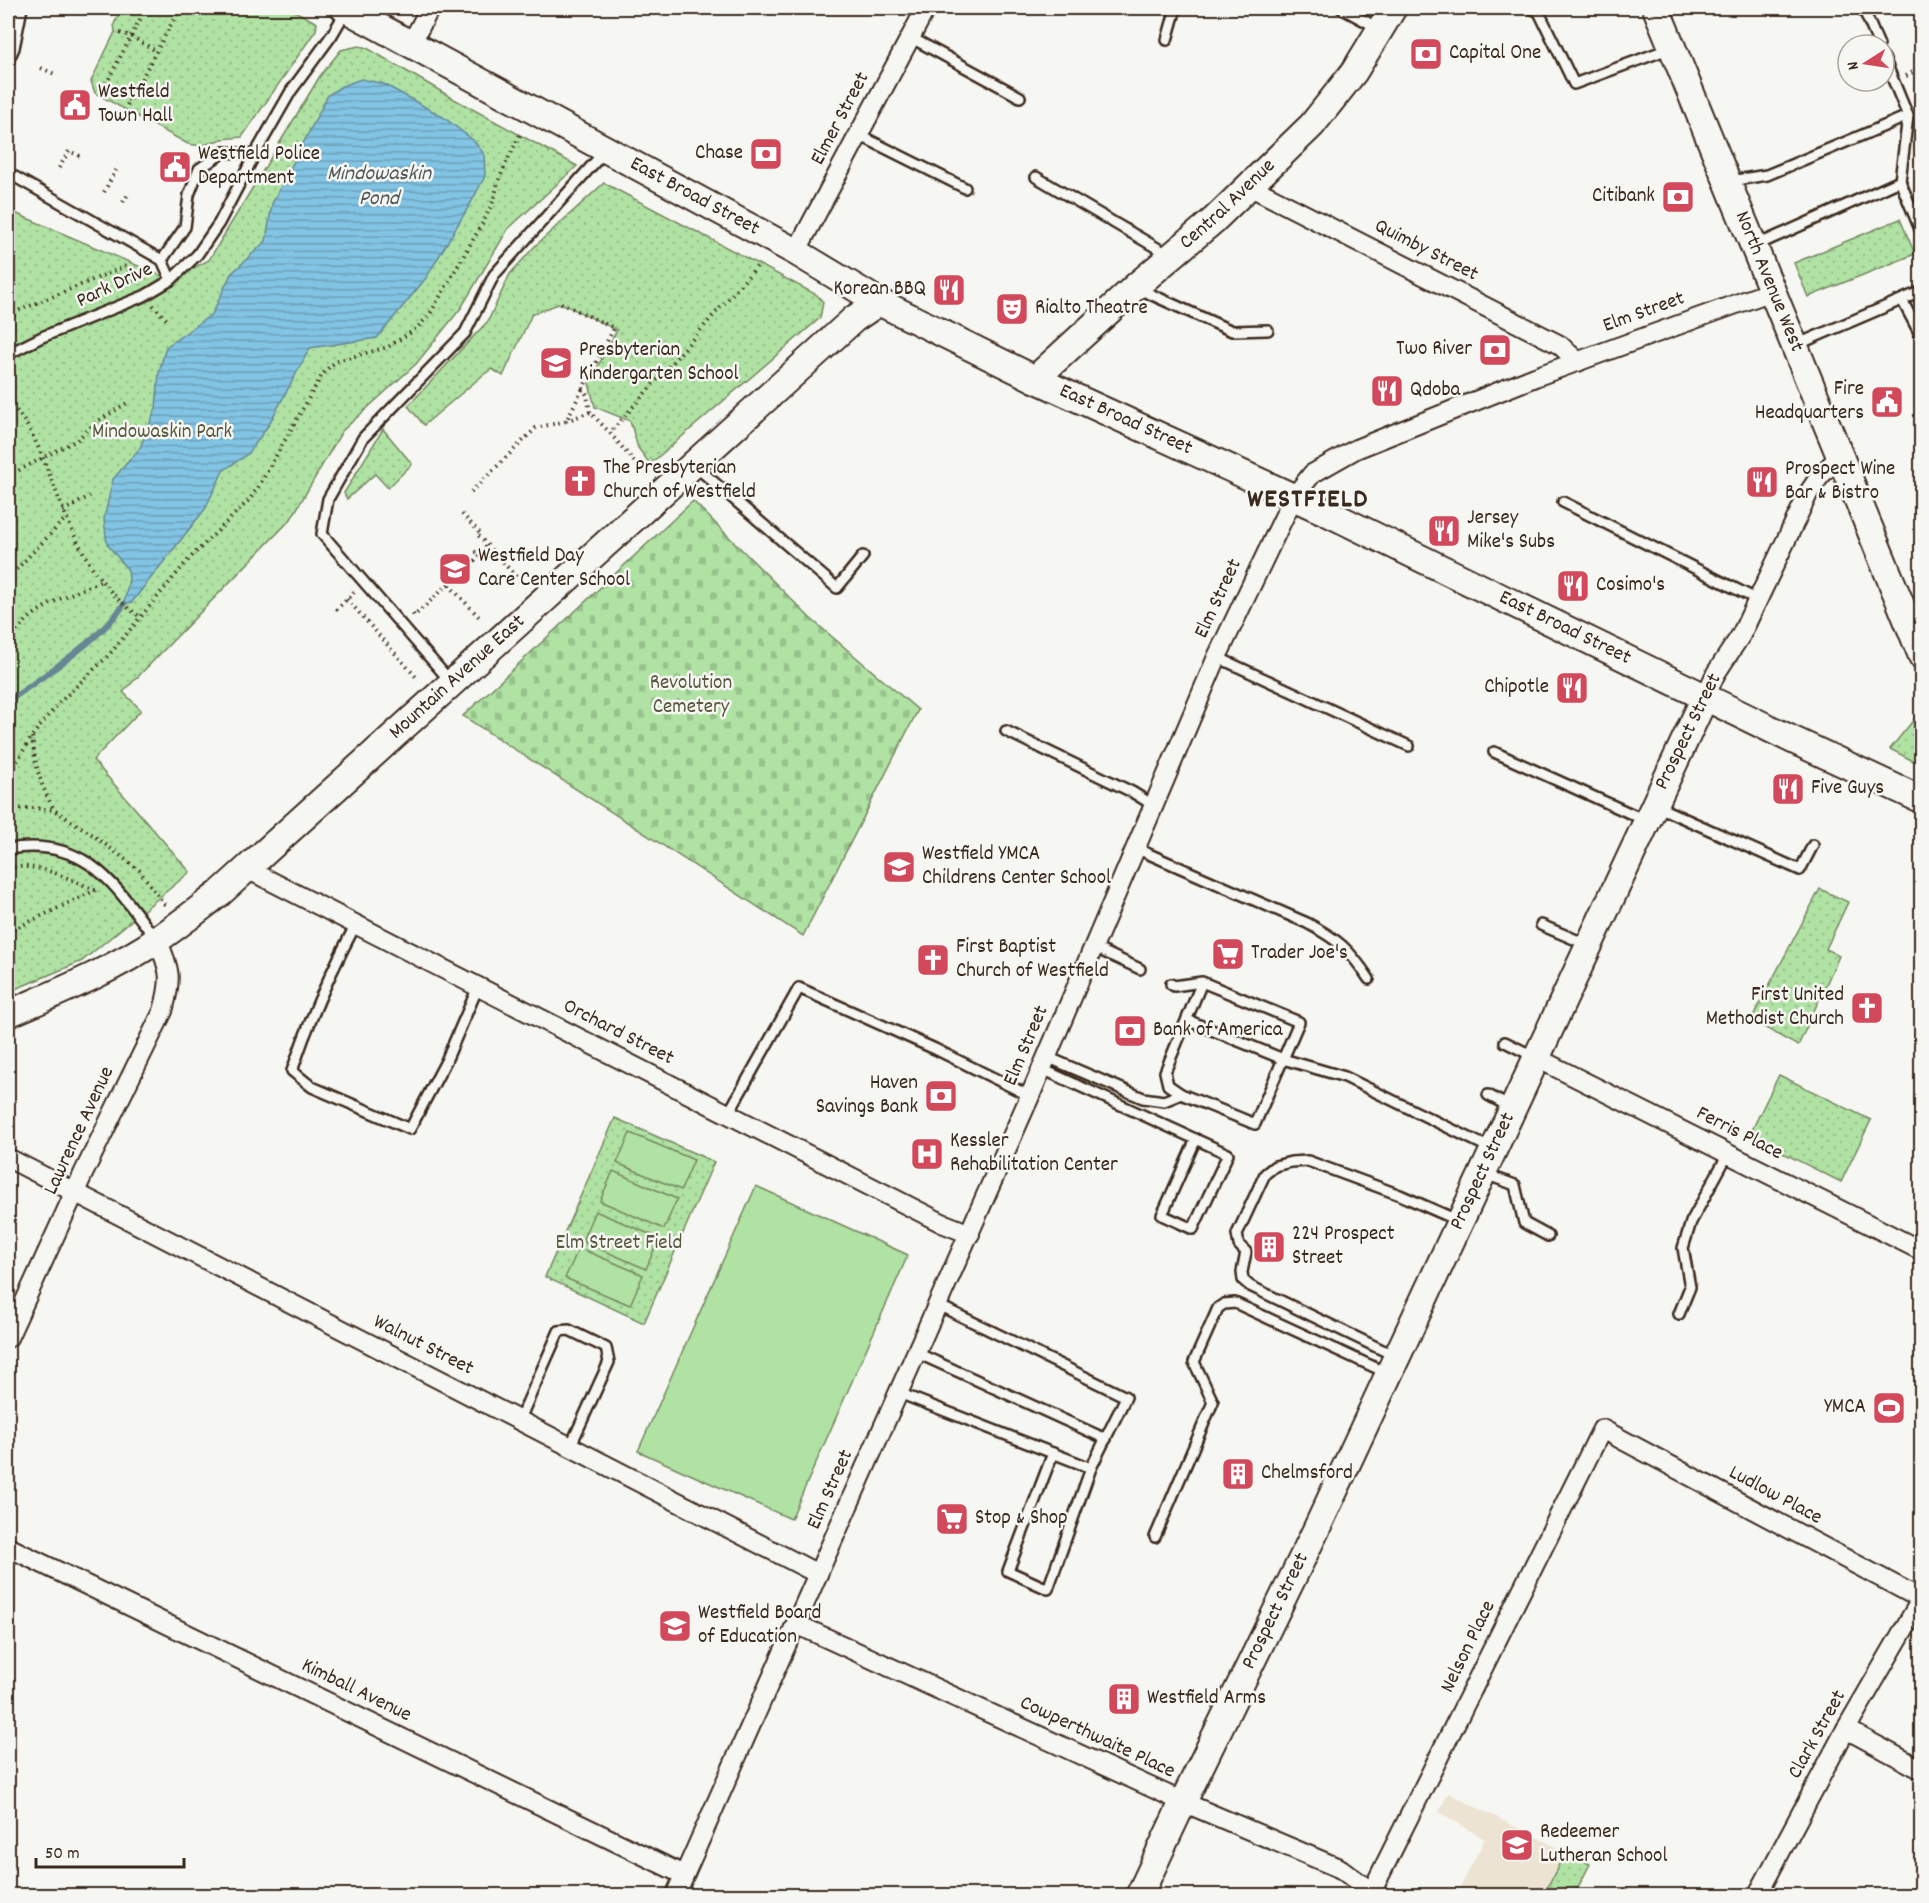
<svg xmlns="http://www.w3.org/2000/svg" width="1929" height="1903" font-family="Dekko,sans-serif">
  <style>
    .built { fill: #ece3d2 }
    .green { fill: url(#green-dots); stroke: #758660; stroke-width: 1.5 }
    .cemetery { fill: url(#cemetery-stones); stroke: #758660; stroke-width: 1.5 }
    .pitch { fill: #afe2a3; stroke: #758660; stroke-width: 1.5 }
    .water { fill: url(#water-rules); stroke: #668694; stroke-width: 1.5 }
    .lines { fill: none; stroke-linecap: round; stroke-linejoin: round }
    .stream { stroke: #668694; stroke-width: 6 }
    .lane-casing { stroke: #3b2a1e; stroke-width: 14 }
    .street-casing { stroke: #3b2a1e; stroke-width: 22 }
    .secondary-casing { stroke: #3b2a1e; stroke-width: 30 }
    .path { stroke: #3b2a1e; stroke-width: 4; stroke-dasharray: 1.5 4.5; stroke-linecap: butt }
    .lane { stroke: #f6f6f2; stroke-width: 9 }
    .street { stroke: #f6f6f2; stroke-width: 18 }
    .secondary { stroke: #f6f6f2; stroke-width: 26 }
    .labels { text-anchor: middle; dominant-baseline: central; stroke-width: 5; stroke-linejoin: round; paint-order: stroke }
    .poi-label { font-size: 21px; fill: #3b2a1e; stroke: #f6f6f2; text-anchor: start }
    .street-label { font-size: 21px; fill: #3b2a1e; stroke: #f6f6f2 }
    .park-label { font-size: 21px; fill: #58583f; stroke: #f6f6f2 }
    .water-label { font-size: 22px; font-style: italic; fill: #505859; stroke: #f6f6f2 }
    .district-label { font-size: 27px; font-weight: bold; letter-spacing: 1.5px; fill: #3b2a1e; stroke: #f6f6f2 }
  </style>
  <defs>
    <pattern id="green-dots" width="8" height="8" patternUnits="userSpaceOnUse" patternTransform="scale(1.5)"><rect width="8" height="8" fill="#afe2a3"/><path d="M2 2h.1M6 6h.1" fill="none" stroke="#97c28c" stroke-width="1.8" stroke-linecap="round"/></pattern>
    <pattern id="cemetery-stones" width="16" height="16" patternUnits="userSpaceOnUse" patternTransform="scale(1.5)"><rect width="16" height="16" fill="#afe2a3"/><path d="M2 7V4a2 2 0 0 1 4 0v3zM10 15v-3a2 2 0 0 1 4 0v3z" fill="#97c28c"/></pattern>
    <pattern id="water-rules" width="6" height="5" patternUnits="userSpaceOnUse" patternTransform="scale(1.5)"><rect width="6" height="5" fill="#82c4e3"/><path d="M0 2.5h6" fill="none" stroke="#6c9fb7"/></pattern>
  </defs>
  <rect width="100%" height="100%" fill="#f6f6f2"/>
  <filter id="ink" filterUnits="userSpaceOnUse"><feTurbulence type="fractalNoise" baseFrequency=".0167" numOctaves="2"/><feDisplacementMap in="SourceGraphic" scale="12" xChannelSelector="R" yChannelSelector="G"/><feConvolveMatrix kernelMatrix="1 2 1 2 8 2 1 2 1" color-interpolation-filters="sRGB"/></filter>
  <g filter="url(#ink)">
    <!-- built -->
    <polygon class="built" points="1448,1793 1590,1864 1574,1895 1456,1895 1485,1839 1439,1812"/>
    <!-- green -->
    <g class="green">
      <polygon points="122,8 289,8 317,23 316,30 242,137 222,139 201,146 188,144 95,93 91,81 115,32 114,24"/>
      <polygon points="359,46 367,48 454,99 577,166 508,229 461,308 416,364 342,431 291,519 123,692 141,710 93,760 190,872 82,961 8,992 8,210 171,280 209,260 320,76 341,50"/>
      <polygon points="604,183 817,295 823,302 820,318 650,464 638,448 630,421 595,407 589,383 617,330 561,303 532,314 503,376 492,369 483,375 424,425 408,406 488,321 510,274 535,246"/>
      <polygon points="1900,219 1915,254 1808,297 1794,263"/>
      <polygon points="383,429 412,464 388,488 375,474 347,499 344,493"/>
      <polygon points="1916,717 1921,730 1921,765 1890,749"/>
      <polygon points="1820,889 1848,902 1826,949 1839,956 1798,1046 1751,1020"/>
      <polygon points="1779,1075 1871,1120 1841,1182 1749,1136"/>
      <polygon points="615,1118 714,1162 644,1323 545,1277"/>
      <polygon points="1566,1851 1590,1864 1574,1895 1561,1895 1547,1888"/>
    </g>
    <!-- cemetery -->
    <polygon class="cemetery" points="693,501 810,618 918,710 803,936 463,716"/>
    <!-- pitch -->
    <g class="pitch">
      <polygon points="630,1133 694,1160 681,1190 617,1163"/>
      <polygon points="613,1171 677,1199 664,1229 600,1201"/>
      <polygon points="756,1186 908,1255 791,1519 638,1451"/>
      <polygon points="595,1211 659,1238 646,1269 582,1241"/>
      <polygon points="579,1248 643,1275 630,1305 565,1278"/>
    </g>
    <!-- water -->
    <polygon class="water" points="361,79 384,84 443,117 473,140 484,154 485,176 472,201 426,278 377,338 310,348 269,424 249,453 223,471 205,509 132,602 124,604 129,579 128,570 107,544 104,519 113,479 140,448 156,408 159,372 166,347 212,314 231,274 266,241 272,204 328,95 342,86"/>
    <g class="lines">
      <!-- stream -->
      <path class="stream" d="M8 702C43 675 100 641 124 604"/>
      <!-- lane casing -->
      <g class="lane-casing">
        <g id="lane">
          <polyline points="1341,8 1378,28"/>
          <polyline points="1531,8 1539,12 1574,84 1671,48"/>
          <polyline points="1863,8 1879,45"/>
          <polyline points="910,37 1020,97"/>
          <polyline points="1167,40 1176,8"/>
          <polyline points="1884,58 1908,116 1900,181"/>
          <polyline points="8,61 14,48 22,8"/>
          <polyline points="859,135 965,188"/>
          <polyline points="8,173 162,260 185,227 189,195 199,169 224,152 255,154"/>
          <polyline points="1036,177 1169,255"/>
          <polyline points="1730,181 1767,175 1908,116"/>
          <polyline points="1755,246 1900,181 1922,234"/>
          <polyline points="162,260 171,280"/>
          <polyline points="1139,289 1232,331 1268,330"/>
          <polyline points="1902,300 1922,338"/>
          <polyline points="1796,345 1922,291"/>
          <polyline points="8,354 42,337 144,296 171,280 197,255 219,223 255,154 291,91 332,35 346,11"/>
          <polyline points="694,465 837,588 863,556"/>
          <polyline points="1563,502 1758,600"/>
          <polyline points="1217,657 1409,746"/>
          <polyline points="451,682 322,534 328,499 363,438 465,333 494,275 605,151"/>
          <polyline points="1006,731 1132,792 1153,805"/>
          <polyline points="1494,752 1645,820"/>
          <polyline points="1656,806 1800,870 1813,845"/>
          <path d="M1135 848 1307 923C1339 940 1349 949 1369 979"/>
          <path d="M8 849C86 836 114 884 155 938"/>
          <path d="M356 924C331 971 309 1020 292 1071L312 1087 410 1129 446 1061 478 987"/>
          <polyline points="1541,925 1588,945"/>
          <polyline points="1093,947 1140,969"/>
          <polyline points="1171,984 1174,986 1202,982 1299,1022 1255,1124 1181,1094 1168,1085 1165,1072 1202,982"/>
          <polyline points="1187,1020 1283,1059 1345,1077 1492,1149"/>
          <polyline points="1505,1042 1535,1057"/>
          <polyline points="1047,1057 1143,1098 1164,1101 1181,1094"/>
          <polyline points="1042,1069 1228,1154 1193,1229 1162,1215 1196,1139"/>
          <polyline points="1488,1095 1512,1108"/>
          <polyline points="728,1114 799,988 935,1049 1030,1096"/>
          <polyline points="1485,1174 1515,1185 1524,1223 1548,1236"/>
          <polyline points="938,1305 1126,1397 1091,1468 1048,1589 1008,1571 1053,1453"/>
          <polyline points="1679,1314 1690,1287 1683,1248 1691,1222 1728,1154"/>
          <polyline points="917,1353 1106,1439"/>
          <polyline points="1395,1356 1250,1286 1243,1280 1242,1272 1246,1252 1239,1245 1237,1234 1265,1174 1275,1166 1291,1162 1308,1161 1400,1195 1457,1220"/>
          <polyline points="899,1393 1091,1468"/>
          <polyline points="519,1421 559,1331 569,1330 606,1348 609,1362 570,1447"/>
          <polyline points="1155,1537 1213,1402 1194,1362 1218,1308 1224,1304 1235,1303 1387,1373"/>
        </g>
      </g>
      <!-- street casing -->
      <g class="street-casing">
        <g id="street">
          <polyline points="411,44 430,8"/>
          <polyline points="1249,186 1560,345 1578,362"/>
          <polyline points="796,252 926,8"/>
          <polyline points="1705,697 1716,673 1741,635 1809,492 1820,476 1840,456"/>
          <polyline points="247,869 942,1223 970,1234"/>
          <polyline points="1537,1058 1922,1251"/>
          <polyline points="8,1158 818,1574"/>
          <path d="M8 1338 84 1172 163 1011C172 979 171 970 157 940"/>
          <polyline points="8,1547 684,1875"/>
          <polyline points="796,1624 1183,1802 1341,1869 1377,1896"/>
          <polyline points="1846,1729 1922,1770"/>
          <polyline points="1372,1891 1602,1429 1921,1599"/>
          <polyline points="675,1896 1030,1096 1217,657 1293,498 1312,474 1356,449 1535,377 1772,291"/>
          <polyline points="1757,1896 1846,1729 1922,1598"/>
        </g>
      </g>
      <!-- secondary casing -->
      <g class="secondary-casing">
        <g id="secondary">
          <path id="s1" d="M344 8 796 252 879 302 1035 379 1328 513 1793 740 1922 800"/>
          <path id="s2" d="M1656 8 1922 656"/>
          <path id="s3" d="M1035 379 1135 287 1214 220 1312 125 1354 72 1393 8"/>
          <path id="s4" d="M8 1014C58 992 111 971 157 940 179 925 199 909 220 893L854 319 879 302"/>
          <path id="s5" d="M1139 1896 1183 1802 1316 1530 1705 697"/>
        </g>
      </g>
      <!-- path -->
      <g class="path">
        <polyline points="120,33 131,36 156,51"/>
        <polyline points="41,68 57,75"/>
        <polyline points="1906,76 1920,68"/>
        <polyline points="97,88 105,86"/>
        <polyline points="129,100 105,86 146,8"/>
        <polyline points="127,105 180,8"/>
        <polyline points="59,168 69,151 80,156"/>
        <polyline points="104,192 116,170"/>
        <polyline points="123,202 129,193"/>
        <polyline points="561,303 614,328 583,388 587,395 590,412 610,433"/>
        <polyline points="153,305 169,322"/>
        <polyline points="8,315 126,266 138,285"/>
        <path d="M8 402C30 422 41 453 52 481 71 531 93 587 141 617"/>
        <polyline points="566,421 590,412"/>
        <polyline points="642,471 610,433 758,265"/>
        <polyline points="8,476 77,440 95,423 127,403"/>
        <polyline points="471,492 536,428 566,421 583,388"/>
        <polyline points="63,511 90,496"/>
        <polyline points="462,514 480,533 478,535 521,582"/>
        <polyline points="475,552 485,551"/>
        <polyline points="8,578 66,518"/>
        <polyline points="449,585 480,618"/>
        <polyline points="347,599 416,677"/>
        <polyline points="336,610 355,591"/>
        <polyline points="413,614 414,616 485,551 486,545"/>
        <path d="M8 639C18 632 25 620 36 613 55 599 79 591 101 581"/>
        <path d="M32 737C35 764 40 786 54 809"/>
        <polyline points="8,777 32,736 60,702 109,655 189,559 250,499 260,484 322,375 330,366 337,361 388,347 416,329 430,314 482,224 494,200 498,182 508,159 520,135"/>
        <polyline points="8,809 32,808 54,810 93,835 139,870 165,905"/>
        <path d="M8 868C38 862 67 878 95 890"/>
        <polyline points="8,932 96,890"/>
      </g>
      <!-- lane -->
      <use href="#lane" class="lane"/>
      <!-- street -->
      <use href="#street" class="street"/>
      <!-- secondary -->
      <use href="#secondary" class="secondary"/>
    </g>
  </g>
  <!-- icons -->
  <defs>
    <g id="bank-square" transform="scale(1.725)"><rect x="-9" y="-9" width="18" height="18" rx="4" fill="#d1495b" stroke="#f6f6f2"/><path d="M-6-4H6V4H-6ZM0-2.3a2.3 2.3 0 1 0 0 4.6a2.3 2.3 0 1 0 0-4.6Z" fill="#fff"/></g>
    <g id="civic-square" transform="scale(1.725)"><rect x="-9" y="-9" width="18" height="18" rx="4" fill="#d1495b" stroke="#f6f6f2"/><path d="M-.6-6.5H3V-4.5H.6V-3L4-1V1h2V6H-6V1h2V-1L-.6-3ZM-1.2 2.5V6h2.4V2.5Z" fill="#fff"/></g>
    <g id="restaurant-square" transform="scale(1.725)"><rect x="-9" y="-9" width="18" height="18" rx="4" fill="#d1495b" stroke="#f6f6f2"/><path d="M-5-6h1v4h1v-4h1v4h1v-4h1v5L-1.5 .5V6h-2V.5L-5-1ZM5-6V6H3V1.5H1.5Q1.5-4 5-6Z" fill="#fff"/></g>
    <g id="theatre-square" transform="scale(1.725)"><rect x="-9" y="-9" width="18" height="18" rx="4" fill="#d1495b" stroke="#f6f6f2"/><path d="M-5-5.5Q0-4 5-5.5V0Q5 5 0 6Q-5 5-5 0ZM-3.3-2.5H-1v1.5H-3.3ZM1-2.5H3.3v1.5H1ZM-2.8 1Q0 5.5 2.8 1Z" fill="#fff"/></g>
    <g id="school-square" transform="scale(1.725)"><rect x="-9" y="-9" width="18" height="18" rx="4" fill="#d1495b" stroke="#f6f6f2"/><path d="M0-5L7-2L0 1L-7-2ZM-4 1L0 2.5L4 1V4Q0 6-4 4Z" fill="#fff"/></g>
    <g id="church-square" transform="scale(1.725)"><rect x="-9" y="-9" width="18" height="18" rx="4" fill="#d1495b" stroke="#f6f6f2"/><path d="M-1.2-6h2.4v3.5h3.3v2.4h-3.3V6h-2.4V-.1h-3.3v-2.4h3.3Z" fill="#fff"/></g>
    <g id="supermarket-square" transform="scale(1.725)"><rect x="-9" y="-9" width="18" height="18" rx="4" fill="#d1495b" stroke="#f6f6f2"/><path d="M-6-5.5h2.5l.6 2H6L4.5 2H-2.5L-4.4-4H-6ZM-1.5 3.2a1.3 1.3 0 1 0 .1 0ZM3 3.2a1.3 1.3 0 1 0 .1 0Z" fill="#fff"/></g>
    <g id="hospital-square" transform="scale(1.725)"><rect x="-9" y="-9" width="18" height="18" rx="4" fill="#d1495b" stroke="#f6f6f2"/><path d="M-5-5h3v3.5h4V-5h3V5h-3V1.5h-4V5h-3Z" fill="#fff"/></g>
    <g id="building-square" transform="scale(1.725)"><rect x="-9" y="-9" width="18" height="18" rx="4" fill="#d1495b" stroke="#f6f6f2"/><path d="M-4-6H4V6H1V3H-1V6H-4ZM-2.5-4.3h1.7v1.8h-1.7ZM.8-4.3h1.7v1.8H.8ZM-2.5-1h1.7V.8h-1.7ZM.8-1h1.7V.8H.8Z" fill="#fff"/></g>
    <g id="stadium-square" transform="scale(1.725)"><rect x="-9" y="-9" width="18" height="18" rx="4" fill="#d1495b" stroke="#f6f6f2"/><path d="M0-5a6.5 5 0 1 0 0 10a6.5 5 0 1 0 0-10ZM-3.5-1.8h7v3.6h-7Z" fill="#fff"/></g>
  </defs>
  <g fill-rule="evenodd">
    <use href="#bank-square" x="1426" y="54"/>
    <use href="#civic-square" x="75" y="105"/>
    <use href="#bank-square" x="766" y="154"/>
    <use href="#civic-square" x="175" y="167"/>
    <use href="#bank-square" x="1678" y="197"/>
    <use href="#restaurant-square" x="949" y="290"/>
    <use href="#theatre-square" x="1012" y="309"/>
    <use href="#bank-square" x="1495" y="350"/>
    <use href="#school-square" x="556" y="363"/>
    <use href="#restaurant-square" x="1387" y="391"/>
    <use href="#civic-square" x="1887" y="402"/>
    <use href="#church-square" x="580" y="481"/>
    <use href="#restaurant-square" x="1762" y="482"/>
    <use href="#restaurant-square" x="1444" y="531"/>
    <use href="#school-square" x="455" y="569"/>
    <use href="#restaurant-square" x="1573" y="586"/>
    <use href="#restaurant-square" x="1572" y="688"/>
    <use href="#restaurant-square" x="1788" y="789"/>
    <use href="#school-square" x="899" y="867"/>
    <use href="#supermarket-square" x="1228" y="954"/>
    <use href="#church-square" x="933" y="960"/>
    <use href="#church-square" x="1867" y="1008"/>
    <use href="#bank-square" x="1130" y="1031"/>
    <use href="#bank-square" x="941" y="1096"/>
    <use href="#hospital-square" x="927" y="1154"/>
    <use href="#building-square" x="1269" y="1247"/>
    <use href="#stadium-square" x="1889" y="1408"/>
    <use href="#building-square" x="1238" y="1474"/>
    <use href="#supermarket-square" x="952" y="1519"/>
    <use href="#school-square" x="675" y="1626"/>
    <use href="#building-square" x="1124" y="1699"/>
    <use href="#school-square" x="1517" y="1845"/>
  </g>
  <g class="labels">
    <!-- poi labels -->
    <g class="poi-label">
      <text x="1449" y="54">Capital One</text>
      <text x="98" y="93">Westfield<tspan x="98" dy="24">Town Hall</tspan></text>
      <text x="743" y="154" text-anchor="end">Chase</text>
      <text x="198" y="155">Westfield Police<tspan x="198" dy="24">Department</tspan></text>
      <text x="1655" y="197" text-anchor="end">Citibank</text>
      <text x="926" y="290" text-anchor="end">Korean BBQ</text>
      <text x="1035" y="309">Rialto Theatre</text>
      <text x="1472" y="350" text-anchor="end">Two River</text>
      <text x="579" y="351">Presbyterian<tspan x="579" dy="24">Kindergarten School</tspan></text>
      <text x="1864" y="390" text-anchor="end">Fire<tspan x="1864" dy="24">Headquarters</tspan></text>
      <text x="1410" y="391">Qdoba</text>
      <text x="603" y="469">The Presbyterian<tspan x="603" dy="24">Church of Westfield</tspan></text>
      <text x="1785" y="470">Prospect Wine<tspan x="1785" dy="24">Bar &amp; Bistro</tspan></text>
      <text x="1467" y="519">Jersey<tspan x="1467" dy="24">Mike's Subs</tspan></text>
      <text x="478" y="557">Westfield Day<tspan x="478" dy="24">Care Center School</tspan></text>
      <text x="1596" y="586">Cosimo's</text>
      <text x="1549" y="688" text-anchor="end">Chipotle</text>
      <text x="1811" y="789">Five Guys</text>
      <text x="922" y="855">Westfield YMCA<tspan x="922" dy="24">Childrens Center School</tspan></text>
      <text x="956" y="948">First Baptist<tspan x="956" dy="24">Church of Westfield</tspan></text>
      <text x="1251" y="954">Trader Joe's</text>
      <text x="1844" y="996" text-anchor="end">First United<tspan x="1844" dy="24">Methodist Church</tspan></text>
      <text x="1153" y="1031">Bank of America</text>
      <text x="918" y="1084" text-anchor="end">Haven<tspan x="918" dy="24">Savings Bank</tspan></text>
      <text x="950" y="1142">Kessler<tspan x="950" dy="24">Rehabilitation Center</tspan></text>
      <text x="1292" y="1235">224 Prospect<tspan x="1292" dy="24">Street</tspan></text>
      <text x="1866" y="1408" text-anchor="end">YMCA</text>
      <text x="1261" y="1474">Chelmsford</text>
      <text x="975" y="1519">Stop &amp; Shop</text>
      <text x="698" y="1614">Westfield Board<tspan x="698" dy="24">of Education</tspan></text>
      <text x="1147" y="1699">Westfield Arms</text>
      <text x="1540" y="1833">Redeemer<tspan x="1540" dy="24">Lutheran School</tspan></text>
    </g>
    <!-- street labels -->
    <g class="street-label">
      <text transform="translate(841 119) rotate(-62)">Elmer Street</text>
      <text stroke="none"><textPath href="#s1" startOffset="398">East Broad Street</textPath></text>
      <text stroke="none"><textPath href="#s3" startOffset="260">Central Avenue</textPath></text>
      <text transform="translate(1426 251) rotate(27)">Quimby Street</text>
      <text stroke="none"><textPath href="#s2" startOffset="296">North Avenue West</textPath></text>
      <text transform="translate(115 286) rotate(-25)">Park Drive</text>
      <text transform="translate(1644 313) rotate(-20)">Elm Street</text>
      <text stroke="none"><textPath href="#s1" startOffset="884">East Broad Street</textPath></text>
      <text transform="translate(1219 599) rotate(-65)">Elm Street</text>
      <text stroke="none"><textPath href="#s1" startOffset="1370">East Broad Street</textPath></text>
      <text stroke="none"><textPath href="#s4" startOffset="566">Mountain Avenue East</textPath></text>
      <text transform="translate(1689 732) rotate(-64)">Prospect Street</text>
      <text transform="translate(618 1033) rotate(27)">Orchard Street</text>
      <text transform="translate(1027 1046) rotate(-67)">Elm Street</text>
      <text transform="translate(80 1131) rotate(-65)">Lawrence Avenue</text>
      <text transform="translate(1739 1134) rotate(27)">Ferris Place</text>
      <text stroke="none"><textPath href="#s5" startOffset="802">Prospect Street</textPath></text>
      <text transform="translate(423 1346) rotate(27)">Walnut Street</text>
      <text transform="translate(831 1490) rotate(-66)">Elm Street</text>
      <text transform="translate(1775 1496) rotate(28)">Ludlow Place</text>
      <text stroke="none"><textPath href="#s5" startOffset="316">Prospect Street</textPath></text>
      <text transform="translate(1469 1647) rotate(-64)">Nelson Place</text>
      <text transform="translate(356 1691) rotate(26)">Kimball Avenue</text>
      <text transform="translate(1818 1735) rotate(-61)">Clark Street</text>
      <text transform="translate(1097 1738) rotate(25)">Cowperthwaite Place</text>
    </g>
    <!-- park labels -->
    <g class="park-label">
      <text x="162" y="433">Mindowaskin Park</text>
      <text x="691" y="684">Revolution<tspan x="691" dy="24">Cemetery</tspan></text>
      <text x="619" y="1244">Elm Street Field</text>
    </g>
    <!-- water labels -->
    <g class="water-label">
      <text x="379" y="174">Mindowaskin<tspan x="379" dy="25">Pond</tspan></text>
    </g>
    <!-- district labels -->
    <g class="district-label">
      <text x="1308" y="500">WESTFIELD</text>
    </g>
  </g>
  <!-- margin -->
  <rect width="1929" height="1903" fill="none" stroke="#f6f6f2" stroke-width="30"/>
  <rect x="15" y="15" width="1899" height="1873" fill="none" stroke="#3b2a1e" stroke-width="2" filter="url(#ink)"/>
  <!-- north arrow -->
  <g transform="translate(1866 63) rotate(258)"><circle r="28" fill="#f6f6f2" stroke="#aba49d" stroke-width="1.5"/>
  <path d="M0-4.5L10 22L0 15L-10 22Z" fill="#d1495b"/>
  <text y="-9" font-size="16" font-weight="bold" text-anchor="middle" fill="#3b2a1e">N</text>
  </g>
  <!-- scale -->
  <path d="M36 1858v9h148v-9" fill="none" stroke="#3b2a1e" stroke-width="3"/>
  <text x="45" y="1858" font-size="18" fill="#3b2a1e" stroke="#f6f6f2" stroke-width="4.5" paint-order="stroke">50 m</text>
</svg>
